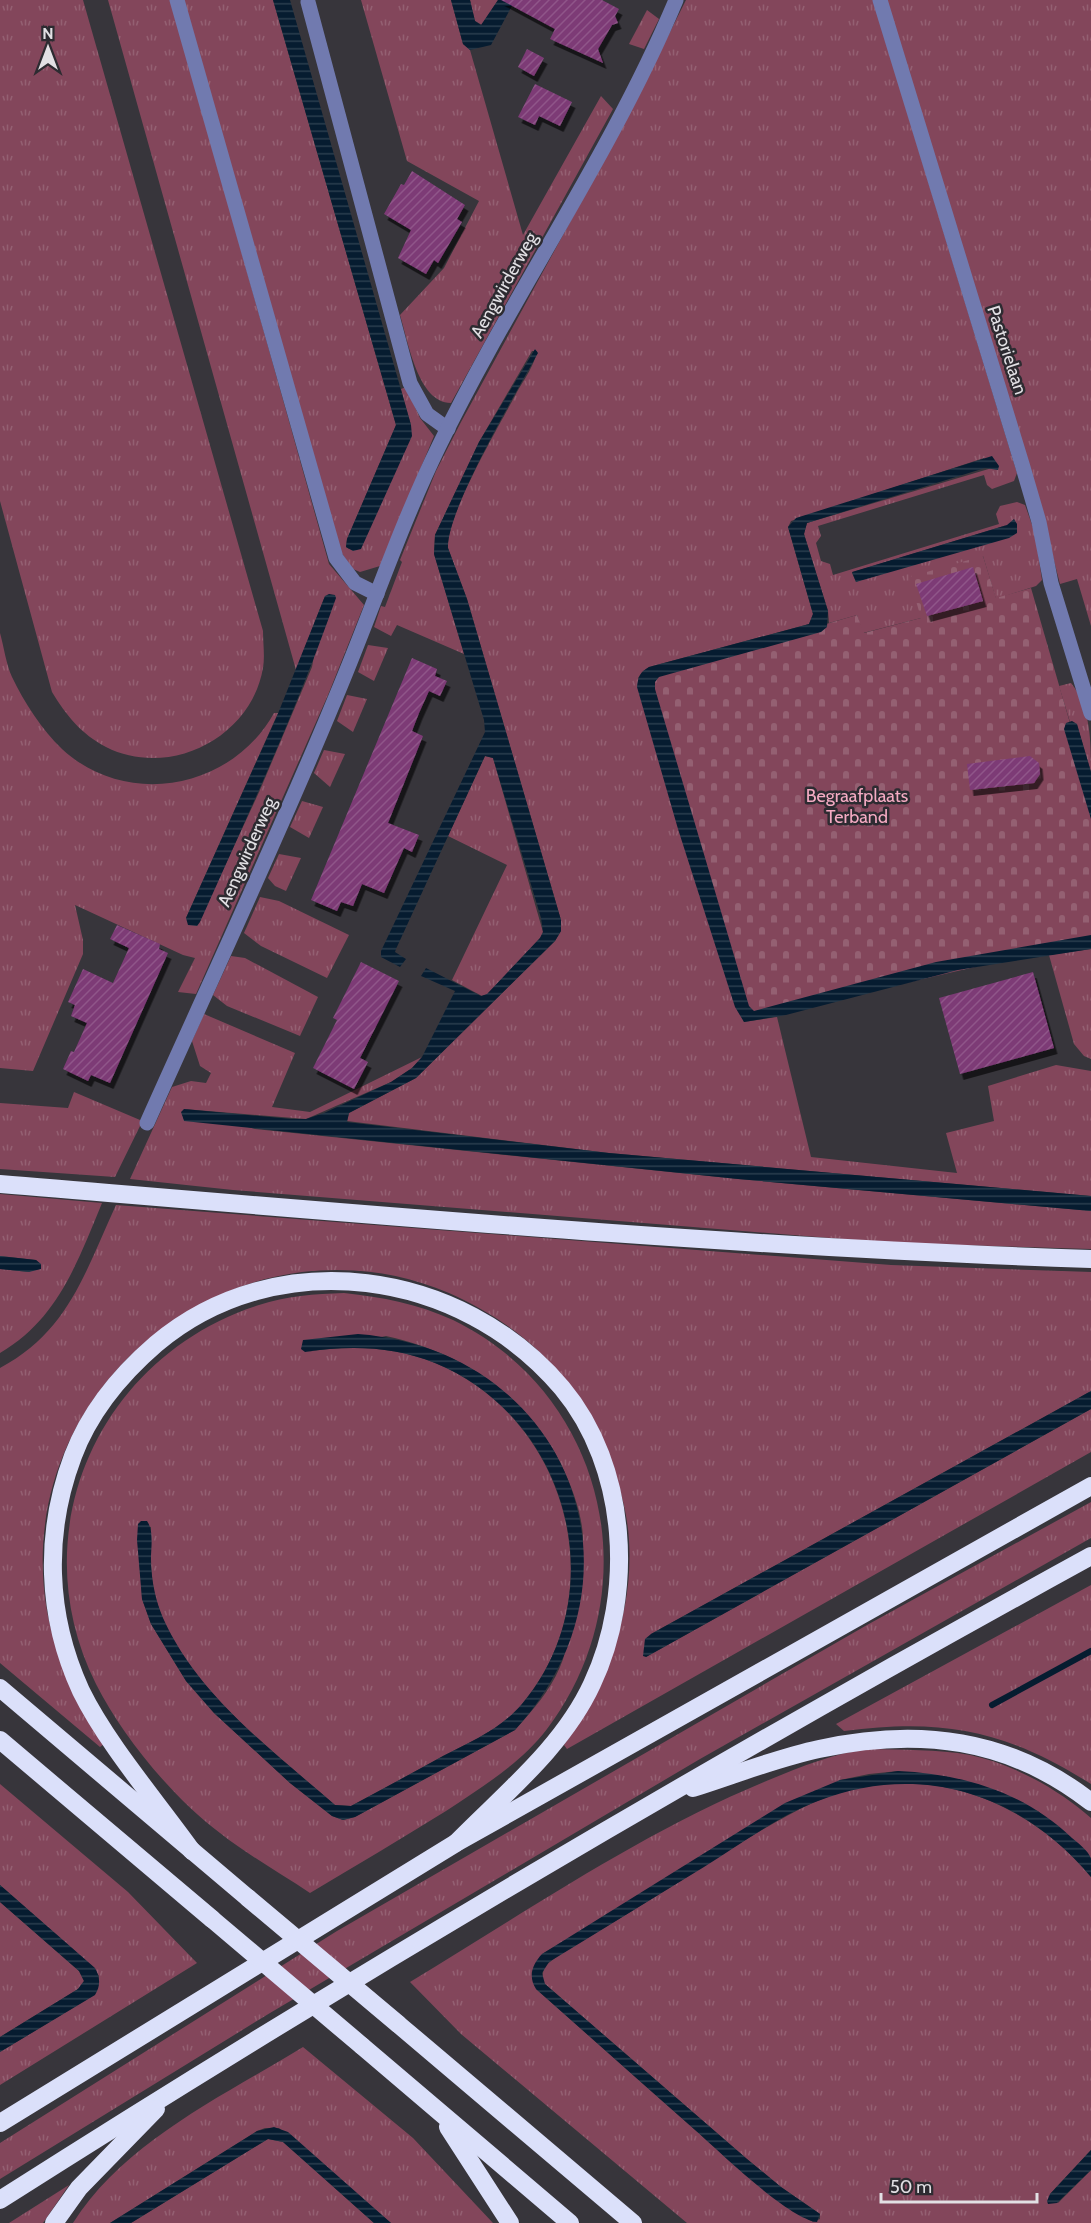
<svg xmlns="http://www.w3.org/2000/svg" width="1091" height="2223" font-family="Cabin,sans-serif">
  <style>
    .grass { fill: url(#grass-tufts); fill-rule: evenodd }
    .cemetery { fill: url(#cemetery-stones) }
    .water { fill: url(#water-rules) }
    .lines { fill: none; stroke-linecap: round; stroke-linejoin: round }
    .stream { stroke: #061c30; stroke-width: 6 }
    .building { fill: url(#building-hatch); filter: url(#shadow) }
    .minor { stroke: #717aaf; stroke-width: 15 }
    .highway { stroke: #dbe0fa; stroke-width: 18 }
    .highway-bridge { stroke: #dbe0fa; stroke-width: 18 }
    .labels { text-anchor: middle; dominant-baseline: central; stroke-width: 5; stroke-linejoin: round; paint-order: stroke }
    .street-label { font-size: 18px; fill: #e2e0e4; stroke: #2d2b31 }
    .park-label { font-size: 18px; fill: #f5abc3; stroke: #2d2b31 }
  </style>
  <defs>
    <pattern id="grass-tufts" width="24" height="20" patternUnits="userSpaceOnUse" patternTransform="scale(1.5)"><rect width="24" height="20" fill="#83465b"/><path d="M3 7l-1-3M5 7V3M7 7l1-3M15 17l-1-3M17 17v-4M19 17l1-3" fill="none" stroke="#946072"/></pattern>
    <pattern id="cemetery-stones" width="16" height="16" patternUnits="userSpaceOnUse" patternTransform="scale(1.5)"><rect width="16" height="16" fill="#83465b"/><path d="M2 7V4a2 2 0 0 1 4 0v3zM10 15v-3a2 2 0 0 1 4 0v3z" fill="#946072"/></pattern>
    <pattern id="water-rules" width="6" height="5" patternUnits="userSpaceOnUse" patternTransform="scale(1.5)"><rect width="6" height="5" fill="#061c30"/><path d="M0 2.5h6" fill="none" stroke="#2a3d4e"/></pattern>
    <pattern id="building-hatch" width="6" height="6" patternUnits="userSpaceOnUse" patternTransform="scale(1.5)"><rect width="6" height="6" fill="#7d3a76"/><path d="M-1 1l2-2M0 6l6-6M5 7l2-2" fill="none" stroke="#8f5689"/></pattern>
    <filter id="shadow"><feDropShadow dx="3.5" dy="6" stdDeviation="0" flood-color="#0009"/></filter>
  </defs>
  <rect width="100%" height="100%" fill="#37353b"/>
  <!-- grass -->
  <g class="grass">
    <path d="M0 0H83L263 631C263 643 265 656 263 668 251 738 169 779 106 747 81 734 66 715 52 692L0 501Z"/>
    <path d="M108 0H171L329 564 364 605 328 695 196 994 178 992 195 958 183 955 75 905 83 940V954L33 1071 0 1068V633C4 647 6 664 12 677 24 702 42 730 62 749 127 809 232 789 274 713H278L186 918 197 926 260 790 312 667 325 596 296 670Z"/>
    <polygon points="184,0 273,0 396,425 347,539 346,547 349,549 411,425 401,389 406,387 420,418 434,436 380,566 360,572 353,569 340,551"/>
    <path d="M361 0H451L463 44 470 50 523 235 601 96 613 109 451 403C418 403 408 341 400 315L444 268 479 201 407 161Z"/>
    <polygon points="470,0 498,0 482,25 475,21"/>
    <path d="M686 0H873L1017 473 1014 481 992 489 987 485 984 475 818 526 821 536 816 543 821 561 830 564 833 575 999 524 996 514 1000 506 1017 502 1025 505 1035 533 1042 580 1036 586 996 599 983 556 921 618 863 633 857 615 829 623 828 611 804 534 807 523 992 468 984 458 791 521 788 527 813 614 809 624 649 667 642 672 638 678 744 1022 777 1017 811 1157 957 1173 946 1133 994 1121 988 1086 1056 1065 1091 1071V1196L609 1153 347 1121 349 1113 416 1078 555 941 561 931V920L467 599 448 548C446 515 500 425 517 392 524 380 535 364 537 351H532L479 442 435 535 434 554 464 654 397 625 391 636 374 627 381 606 385 607 402 562 400 560 436 471 461 422 629 114ZM1007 525 856 582 852 573 853 572Z"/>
    <polygon points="885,0 1091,0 1091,626 1077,579 1060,584 1045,526"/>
    <polygon points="647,10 659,19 644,49 629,44"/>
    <polygon points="368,645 388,648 374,681 358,672"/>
    <path d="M1071 683C1091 707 1091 743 1091 772L1077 725 1070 722 1059 686Z"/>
    <polygon points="347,695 367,699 353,732 337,721"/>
    <polygon points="324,750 345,754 330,787 314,773"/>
    <polygon points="485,756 493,758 543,932 540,938 488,994 482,996 452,980 507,865 448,836"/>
    <polygon points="302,801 323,807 309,838 290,827"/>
    <polygon points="279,854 301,858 286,891 275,886 268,878"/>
    <polygon points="260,897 279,901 349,935 327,978 261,946 244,933"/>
    <polygon points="1091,949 1091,1059 1084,1056 1074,1044 1049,955"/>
    <polygon points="231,956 245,958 318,997 300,1036 227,1006 213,995"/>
    <polygon points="204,1014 295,1053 272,1107 310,1112 422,1057 412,1068 391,1082 306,1119 184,1109 255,1129 738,1179 1091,1211 1091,1249 892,1243 233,1190 130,1179 172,1087 191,1081 206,1083 211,1073 200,1066 192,1041"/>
    <polygon points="74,1092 140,1120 140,1126 115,1177 0,1169 0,1103 68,1108"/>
    <path d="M0 1194 102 1203C77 1263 58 1319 0 1353V1269L29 1272 41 1265 36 1260 0 1256Z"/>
    <path d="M116 1205 891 1265 1091 1272V1391L651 1634 646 1657 1091 1409V1452L567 1749 564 1745C616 1672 648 1573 618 1484 613 1472 605 1461 599 1449 587 1425 576 1396 559 1374 532 1338 489 1311 449 1293 239 1204 8 1386 47 1611 56 1660 80 1700 104 1744L100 1747 0 1663V1368C69 1331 85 1272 116 1205Z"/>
    <path d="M344 1293C382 1297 418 1304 453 1320 609 1396 650 1593 547 1729 520 1764 482 1787 446 1811 401 1839 355 1866 310 1893 280 1873 248 1855 220 1833 173 1798 122 1736 96 1684 20 1532 99 1356 259 1305 286 1296 315 1294 344 1293ZM386 1336C465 1353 533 1399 566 1475 574 1493 582 1516 583 1537 583 1557 575 1580 572 1600 569 1620 569 1648 560 1667 550 1691 532 1711 515 1730L355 1817 343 1820 332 1816 290 1783 214 1713 186 1681 151 1624 142 1599 138 1524 151 1527C151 1548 150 1570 154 1591 173 1677 272 1750 335 1805L351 1806C382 1789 413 1773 443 1756 472 1741 501 1729 522 1704 616 1592 567 1417 435 1363 394 1346 349 1345 306 1352Z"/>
    <polygon points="1091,1502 1091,1538 700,1759 270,2013 0,2179 0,2143 337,1931 867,1625"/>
    <path d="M1091 1585V1784C1006 1730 943 1718 844 1731L836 1724Z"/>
    <path d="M869 1749C902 1750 937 1749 970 1755 1013 1764 1058 1789 1091 1818V1858L1038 1811 898 1771 869 1774 840 1780 542 1954 536 1989 730 2161 790 2208 813 2222 820 2219V2214L781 2187 747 2159 545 1984 542 1979 544 1967C557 1955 574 1946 589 1937 618 1920 646 1902 674 1885 720 1857 766 1824 815 1802 916 1758 1023 1795 1091 1877V2150L1050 2194 1058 2203 1091 2170V2223H687L461 2034 410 1982C526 1912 639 1834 764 1782 798 1768 833 1753 869 1749Z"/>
    <polygon points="0,1784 128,1892 197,1963 0,2085 0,2052 94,1995 99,1976 94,1968 0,1885"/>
    <polygon points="0,1902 79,1971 84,1981 78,1989 0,2037"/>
    <path d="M303 2047 413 2138 493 2223H391L279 2128H265L257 2131 110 2223H73C124 2142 223 2096 303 2047Z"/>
    <polygon points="268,2139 283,2142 374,2223 131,2223"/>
    <polygon points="69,2185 43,2223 9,2223"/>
  </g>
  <!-- cemetery -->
  <polygon class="cemetery" points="983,556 996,598 1031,588 1091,796 1091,940 776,1013 745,1014 644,677 857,615 864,633 921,618 909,577"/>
  <!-- water -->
  <g class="water">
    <polygon points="273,0 290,0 411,425 412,436 361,549 353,551 346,547 347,539 396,425"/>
    <polygon points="451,0 470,0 475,21 481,25 498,0 515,0 491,45 470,50 463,44"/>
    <path d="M535 349 538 353C517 391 446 511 448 548L467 599 561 920V931L555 941 416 1078 349 1113 347 1122 609 1153 1091 1196V1211L738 1179 184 1121 181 1112 184 1109 292 1119H306L324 1113 391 1082 412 1068 422 1057 455 991 421 976 426 968 481 996 487 994 540 938 543 932 541 918 493 758 485 756 396 949 395 952 406 959 400 967 381 957V951L485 732 484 720 434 554 435 535 479 442Z"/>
    <path d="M992 456 999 466 998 470 985 468 807 523 804 534 828 611 827 627 821 632 659 677 655 682V689L749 1006 754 1011 936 962 1091 935V949L958 970 786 1015 744 1022 735 1007 678 829 637 687C638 677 640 672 649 667L809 624 813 614 788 527 796 518Z"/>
    <polygon points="1014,519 1017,524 1017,533 1009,538 856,582 852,572 1007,525"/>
    <path d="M329 594 335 595 336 598C297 709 248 815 200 922L197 926 188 925 186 918 277 716 325 596Z"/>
    <polygon points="1072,721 1077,724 1091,772 1091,819 1064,729 1066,723"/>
    <polygon points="0,1256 36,1260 41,1264 41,1269 29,1272 0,1269"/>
    <path d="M358 1334C567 1350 657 1575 515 1730L355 1817 343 1820 332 1816 290 1783 214 1713 186 1681 151 1624 142 1599 137 1540 138 1524 141 1521H147C155 1532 150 1552 151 1565 152 1583 156 1602 163 1618 198 1696 273 1751 335 1805L351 1806C382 1789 413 1773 443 1756 472 1741 501 1729 522 1704 616 1592 568 1417 435 1363 393 1346 349 1345 305 1352L301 1349 303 1340Z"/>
    <polygon points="1091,1391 1091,1409 646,1657 643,1656 645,1639 651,1634"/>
    <path d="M898 1771C963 1774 1024 1792 1072 1838 1078 1843 1089 1851 1091 1859 1091 1864 1091 1872 1091 1877 1022 1794 921 1761 818 1801 778 1816 741 1844 704 1867 652 1899 601 1930 549 1962L542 1973 545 1984 747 2159 781 2187 820 2214 817 2222C787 2218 719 2151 694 2129 641 2082 589 2036 536 1989 528 1976 532 1965 542 1954L785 1803 840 1780Z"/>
    <path d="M0 1885 95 1968C100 1977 101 1985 95 1995L0 2052V2037L78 1989 84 1981 79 1971 0 1902Z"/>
    <polygon points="274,2127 288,2132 391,2223 374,2223 283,2142 268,2139 131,2223 110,2223 257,2131"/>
    <polygon points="1091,2150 1091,2170 1057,2203 1048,2204 1047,2201 1050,2194"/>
  </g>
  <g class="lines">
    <!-- stream -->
    <polyline class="stream" points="992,1705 1091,1651"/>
  </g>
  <!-- building -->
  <g class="building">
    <polygon points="501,0 602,0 619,9 615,16 618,23 612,25 598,49 603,63 550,39 555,29"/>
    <polygon points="527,49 544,58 534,76 518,67"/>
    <polygon points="535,84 572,102 560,126 539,116 535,125 518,117"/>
    <polygon points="412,171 465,205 457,219 462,222 438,263 434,260 426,274 398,258 411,230 384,214 401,184 404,185"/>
    <polygon points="973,567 983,601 927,616 916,584"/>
    <polygon points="412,658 437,669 435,676 447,681 440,696 429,691 419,713 412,731 423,736 388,823 419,835 412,852 404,848 384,893 362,884 353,906 341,902 337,911 311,900"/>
    <polygon points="1030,756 1039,763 1040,774 1034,783 970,790 967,764"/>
    <polygon points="117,925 160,944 159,949 168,953 110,1083 91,1075 88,1081 63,1069 71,1051 74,1052 87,1023 71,1016 75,1005 68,1002 83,969 113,983 129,948 110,939"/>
    <polygon points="361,962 399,981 360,1058 368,1062 354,1089 313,1068 337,1020 333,1018"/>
    <polygon points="1033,972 1054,1048 960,1074 939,998"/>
  </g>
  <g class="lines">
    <!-- minor -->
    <g class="minor">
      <polyline points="177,0 336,558 355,583 377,594"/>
      <polyline points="880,0 1022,464 1039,522 1051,583 1091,713"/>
      <polyline points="308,2 410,383 427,414 448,429"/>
      <path d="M147 1123C209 984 274 846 332 706 369 620 398 530 439 446 512 295 611 155 676 0"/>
    </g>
    <!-- highway -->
    <g class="highway">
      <path d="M0 1184C363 1214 727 1247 1091 1259"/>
      <polyline points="0,1688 248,1898"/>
      <polyline points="0,1740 212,1919"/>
      <path d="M693 1788C734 1775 777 1758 819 1749 918 1727 1009 1738 1091 1802"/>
      <path d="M192 1851C157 1802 107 1744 81 1691 46 1615 44 1533 73 1456 90 1411 120 1375 156 1344 277 1242 462 1269 562 1388 628 1467 635 1593 592 1684 563 1747 504 1794 456 1843"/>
      <polyline points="398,2024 633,2223"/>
      <polyline points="362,2046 570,2223"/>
      <polyline points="0,2123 456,1843 1091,1486"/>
      <polyline points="448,2127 510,2223"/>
      <path d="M0 2200C356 1973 721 1759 1091 1556"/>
      <polyline points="54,2223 79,2188 156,2109"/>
    </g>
    <!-- highway-bridge -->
    <g class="highway-bridge">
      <polyline points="248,1898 398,2024"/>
      <polyline points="212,1919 362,2046"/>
    </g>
  </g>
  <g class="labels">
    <!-- street labels -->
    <g class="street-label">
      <text transform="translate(504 285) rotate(-61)">Aengwirderweg</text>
      <text transform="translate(1007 350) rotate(72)">Pastorielaan</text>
      <text transform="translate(247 852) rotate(-66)">Aengwirderweg</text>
    </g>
    <!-- park labels -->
    <g class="park-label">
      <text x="857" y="796">Begraafplaats<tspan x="857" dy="21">Terband</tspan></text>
    </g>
  </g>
  <!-- north arrow -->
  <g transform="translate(48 48)" stroke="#2d2b31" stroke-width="4.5" paint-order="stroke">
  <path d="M0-4.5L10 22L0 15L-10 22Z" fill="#e2e0e4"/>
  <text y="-9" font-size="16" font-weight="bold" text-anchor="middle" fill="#e2e0e4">N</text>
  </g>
  <!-- scale -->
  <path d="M881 2193v9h156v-9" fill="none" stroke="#e2e0e4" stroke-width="3"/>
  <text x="890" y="2193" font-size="18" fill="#e2e0e4" stroke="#2d2b31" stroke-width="4.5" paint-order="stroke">50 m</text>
</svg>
